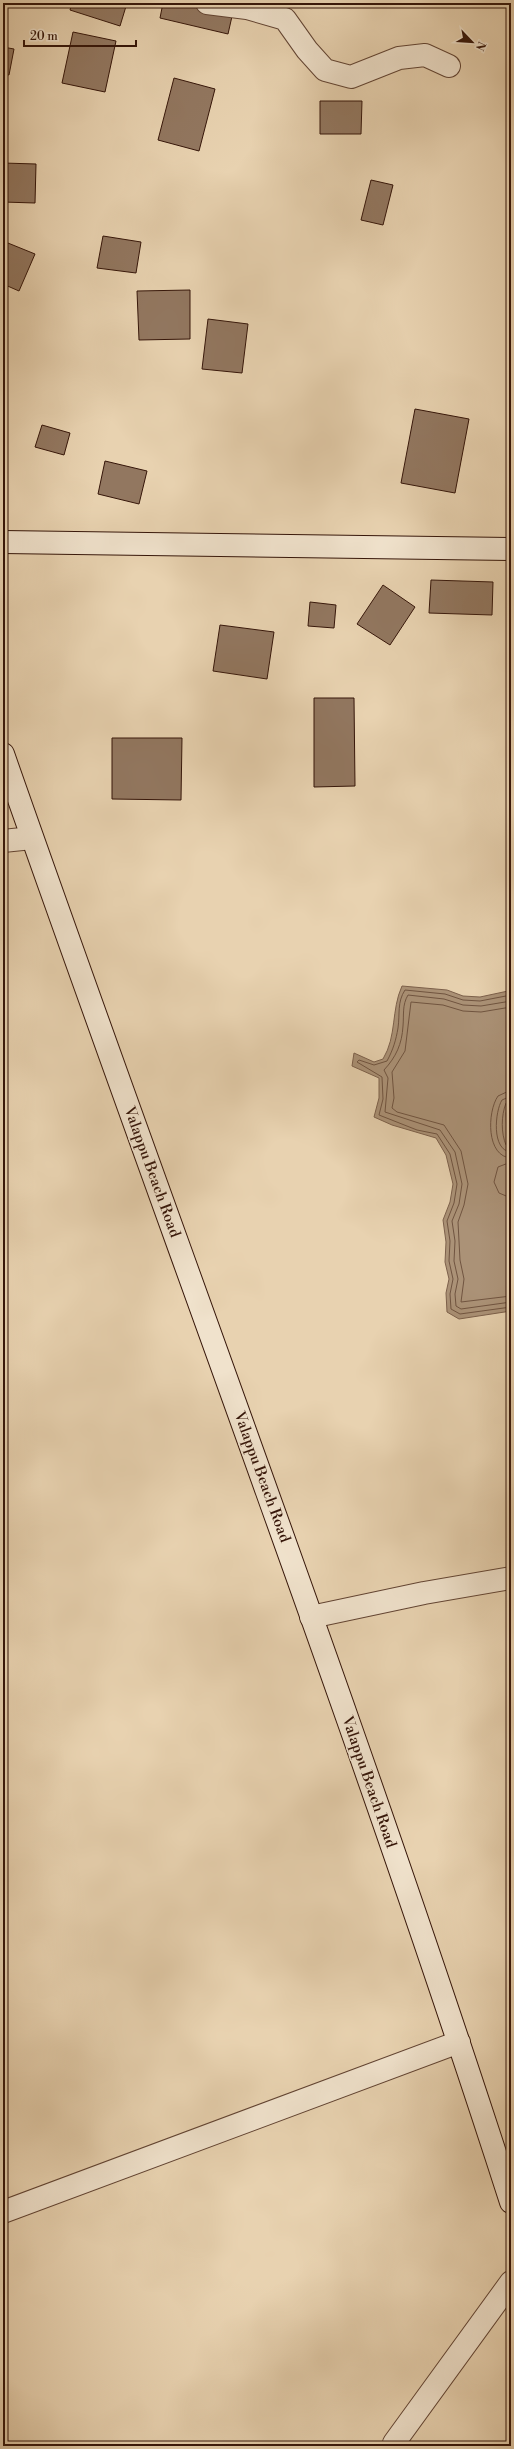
<svg xmlns="http://www.w3.org/2000/svg" width="514" height="2449" font-family="'Libre Bodoni',serif">
  <style>
    .water { fill: #ab9277; stroke: #7c604b }
    .lines { fill: none; stroke-linecap: round; stroke-linejoin: round }
    .shore { stroke: #705440; stroke-width: 1 }
    .building { fill: #927760; stroke: #351509 }
    .minor-casing { stroke: #624433; stroke-width: 24 }
    .secondary-casing { stroke: #351509; stroke-width: 24 }
    .minor { stroke: #f0e2cc; stroke-width: 22 }
    .secondary { stroke: #f0e2cc; stroke-width: 22 }
    .labels { text-anchor: middle; dominant-baseline: central; stroke-width: 3; stroke-linejoin: round; paint-order: stroke }
    .street-label { font-size: 15px; fill: #351509; stroke: #f0e2cc }
  </style>
  <rect width="100%" height="100%" fill="#e8d2b0"/>
  <filter id="stains"><feTurbulence type="fractalNoise" baseFrequency=".005" numOctaves="4"/><feColorMatrix values="0 0 0 0 .2 0 0 0 0 .09 0 0 0 0 .02 0 0 0 .5 -.17"/></filter>
  <radialGradient id="worn" r=".72"><stop offset=".6" stop-color="#630" stop-opacity="0"/><stop offset="1" stop-color="#630" stop-opacity=".3"/></radialGradient>
  <!-- water -->
  <path class="water" d="M402 986 447 990 463 996 480 997 508 991 511 992V1101L506 1113 507 1135 511 1148 509 1182 511 1183V1311L459 1319 447 1312 446 1293 449 1279 445 1262 446 1242 443 1220 450 1202 453 1184 446 1155 436 1138 392 1125 374 1117 379 1098V1078L352 1066 354 1053 374 1062 383 1059C397 1036 391 1010 402 986Z"/>
  <g class="lines">
    <!-- shore -->
    <g class="shore">
      <path d="M511 995 480 1001 463 1000 445 994 405 990C397 1002 400 1014 398 1028 396 1040 393 1050 387 1061L374 1065 359 1060 357 1062 382 1077 383 1099 379 1115 417 1130 437 1134 450 1154 457 1184 454 1203 447 1221 450 1241 449 1261 453 1279 450 1294 451 1309 460 1314 511 1307"/>
      <path d="M511 1001 481 1006 463 1005 444 999 408 995C402 1005 404 1015 403 1026 402 1044 396 1057 384 1070L388 1078 385 1112 440 1130 455 1152 462 1184 459 1204 452 1221 455 1241 454 1261 458 1279 455 1294 456 1306 461 1309 511 1302"/>
      <polyline points="511,1007 481,1012 463,1011 443,1005 411,1002 405,1051 392,1072 394,1098 392,1108 397,1112 444,1125 461,1151 468,1184 464,1205 458,1222 460,1260 464,1279 461,1302 511,1296"/>
      <path d="M511 1090 498 1096C487 1112 486 1157 511 1158"/>
      <path d="M511 1096 502 1100C495 1111 491 1151 511 1152"/>
      <path d="M511 1101 506 1103C501 1116 501 1133 506 1145L511 1147"/>
      <polyline points="511,1162 498,1167 494,1182 499,1193 511,1198"/>
    </g>
  </g>
  <!-- building -->
  <g class="building">
    <polygon points="72,3 127,3 120,26 70,10"/>
    <polygon points="163,3 235,3 228,34 160,18"/>
    <polygon points="73,32 116,41 105,92 62,83"/>
    <polygon points="3,47 14,49 9,75 3,74"/>
    <polygon points="174,78 215,89 199,151 158,140"/>
    <polygon points="320,101 362,101 361,134 320,134"/>
    <polygon points="3,163 36,164 35,203 3,202"/>
    <polygon points="371,180 393,185 383,225 361,220"/>
    <polygon points="103,236 141,242 136,273 97,268"/>
    <polygon points="3,241 35,254 19,291 3,284"/>
    <polygon points="190,290 190,339 139,340 137,291"/>
    <polygon points="208,319 248,324 242,373 202,369"/>
    <polygon points="415,409 469,419 455,493 401,483"/>
    <polygon points="42,425 70,433 64,455 35,447"/>
    <polygon points="105,461 147,471 139,504 98,494"/>
    <polygon points="431,580 493,582 492,615 429,613"/>
    <polygon points="383,585 415,607 390,645 357,624"/>
    <polygon points="310,602 336,605 334,628 308,626"/>
    <polygon points="220,625 274,632 267,679 213,671"/>
    <polygon points="314,698 354,698 355,786 314,787"/>
    <polygon points="112,738 182,738 181,800 112,799"/>
  </g>
  <g class="lines">
    <!-- minor casing -->
    <g class="minor-casing">
      <g id="minor">
        <polyline points="207,3 247,8 285,19 307,50 325,70 351,77 399,58 425,55 449,66"/>
        <polyline points="3,841 32,838"/>
        <polyline points="311,1617 424,1593 511,1578"/>
        <polyline points="3,2212 459,2042"/>
        <polyline points="394,2443 511,2282"/>
      </g>
    </g>
    <!-- secondary casing -->
    <g class="secondary-casing">
      <g id="secondary">
        <polyline points="3,542 511,549"/>
        <path d="M3 754C172 1237 354 1715 511 2202"/>
      </g>
    </g>
    <!-- minor -->
    <use href="#minor" class="minor"/>
    <!-- secondary -->
    <use href="#secondary" class="secondary"/>
  </g>
  <g class="labels">
    <!-- street labels -->
    <g class="street-label">
      <text transform="translate(152 1172) rotate(70)">Valappu Beach Road</text>
      <text transform="translate(262 1477) rotate(70)">Valappu Beach Road</text>
      <text transform="translate(369 1782) rotate(71)">Valappu Beach Road</text>
    </g>
  </g>
  <!-- margin -->
  <rect width="514" height="2449" fill="none" stroke="#e8d2b0" stroke-width="16"/>
  <rect x="4" y="4" width="506" height="2441" fill="none" stroke="#351509" stroke-width="2"/>
  <rect x="8" y="8" width="498" height="2433" fill="none" stroke="#351509"/>
  <!-- north arrow -->
  <g transform="translate(472 42) rotate(115)" stroke="#f0e2cc" stroke-width="3" paint-order="stroke">
  <path d="M0-3L7 15L0 10L-7 15Z" fill="#351509"/>
  <text y="-6" font-size="11" font-weight="bold" text-anchor="middle" fill="#351509">N</text>
  </g>
  <!-- scale -->
  <path d="M24 40v6h112v-6" fill="none" stroke="#351509" stroke-width="2"/>
  <text x="30" y="40" font-size="12" fill="#351509" stroke="#f0e2cc" stroke-width="3" paint-order="stroke">20 m</text>
  <rect width="100%" height="100%" filter="url(#stains)"/>
  <rect width="100%" height="100%" fill="url(#worn)"/>
</svg>
